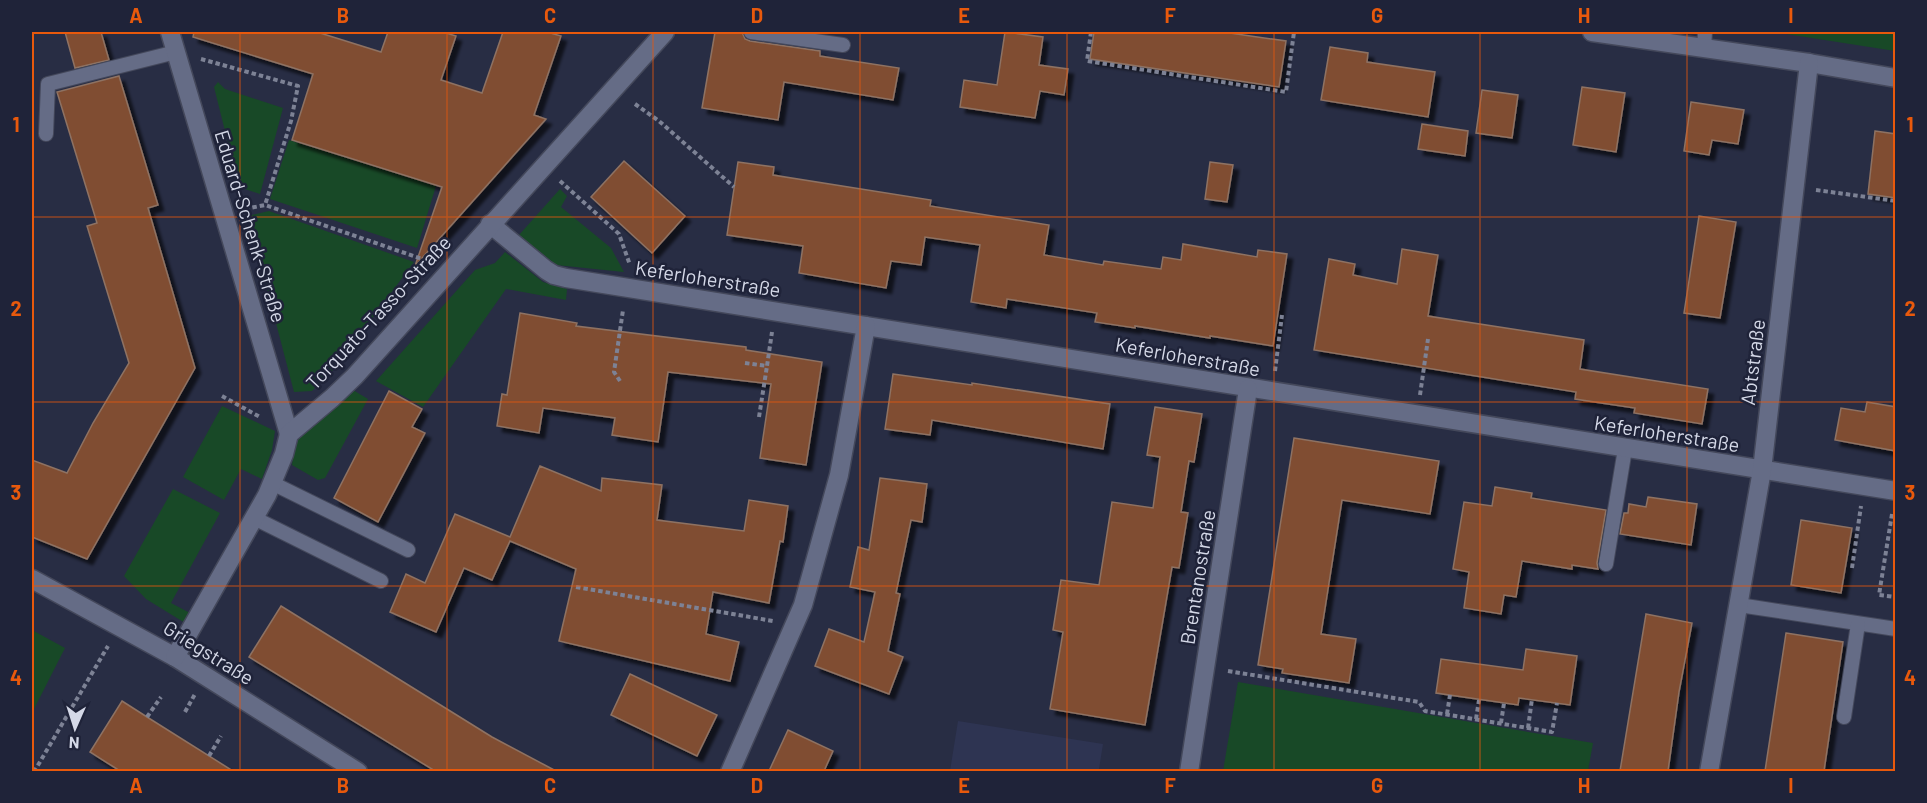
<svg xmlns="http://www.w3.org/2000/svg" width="1927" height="803" font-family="Barlow,sans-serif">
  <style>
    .built { fill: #2e3452 }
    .green { fill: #184927 }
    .building { fill: #804e32; stroke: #8e7263; stroke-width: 1.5; filter: url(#shadow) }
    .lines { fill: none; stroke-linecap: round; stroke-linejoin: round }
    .service-casing { stroke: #44485b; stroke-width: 16 }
    .minor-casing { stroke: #44485b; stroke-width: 21 }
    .path { stroke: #7d8295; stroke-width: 4; stroke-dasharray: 4.5 3; stroke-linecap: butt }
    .service { stroke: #656c86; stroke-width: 14 }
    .minor { stroke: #656c86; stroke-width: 18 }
    .grid { fill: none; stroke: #e8590c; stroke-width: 1.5; stroke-opacity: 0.55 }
    .labels { text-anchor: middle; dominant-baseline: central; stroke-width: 5; stroke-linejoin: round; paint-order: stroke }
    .street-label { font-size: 20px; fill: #d4d8e7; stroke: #1f2339 }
    .neatline { fill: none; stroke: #e8590c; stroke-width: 2 }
    .grid-label { font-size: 20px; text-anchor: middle; font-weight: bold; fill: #e8590c }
  </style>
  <defs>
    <filter id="shadow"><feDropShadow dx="5.5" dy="5.5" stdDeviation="1.5" flood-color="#0009"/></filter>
  </defs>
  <rect width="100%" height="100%" fill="#282d44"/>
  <!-- built -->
  <polygon class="built" points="958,721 1103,744 1099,769 1110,771 950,771"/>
  <!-- green -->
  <g class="green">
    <polygon points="1773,32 1895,32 1895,51"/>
    <polygon points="218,82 225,89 283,108 260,194 239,187 214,87"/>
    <polygon points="289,140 436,186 417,248 270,199"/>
    <polygon points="560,189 567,196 561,207 611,248 624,272 556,265 519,235"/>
    <polygon points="269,211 414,262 337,366 312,391 294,392 248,216"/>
    <polygon points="505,252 543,282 567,289 566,300 506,289 423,407 376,381 475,270 495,263"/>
    <polygon points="353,390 368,399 325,478 318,480 292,465 295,442"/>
    <polygon points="222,406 275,431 272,450 262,479 241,469 224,500 183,477"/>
    <polygon points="173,489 220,513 171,603 190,613 185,623 146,599 124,576"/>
    <polygon points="32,630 65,648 32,713"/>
    <polygon points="1238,682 1593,743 1588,771 1223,771"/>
  </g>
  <!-- building -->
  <g class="building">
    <polygon points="65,32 101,32 109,60 75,68"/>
    <polygon points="194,32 317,32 381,52 388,32 443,32 456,36 441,80 482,93 503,32 547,32 561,36 534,115 546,119 415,266 442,187 292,140 313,74 193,37"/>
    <polygon points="715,32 742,32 745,39 750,41 820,51 820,56 899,68 893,100 784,82 778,120 702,108"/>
    <polygon points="1005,32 1043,37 1039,65 1068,69 1064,95 1040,91 1035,118 960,107 964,80 997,85"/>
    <polygon points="1094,32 1223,32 1286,41 1279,87 1090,59"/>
    <polygon points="1330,47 1368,53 1367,62 1435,72 1428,117 1321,100"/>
    <polygon points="119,76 158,205 148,208 195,368 87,559 32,537 32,460 67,473 93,423 129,363 87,226 97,223 57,92"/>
    <polygon points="1582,87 1625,93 1616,152 1573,145"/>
    <polygon points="1482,90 1518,95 1512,138 1476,133"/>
    <polygon points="1691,102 1744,110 1738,144 1712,140 1709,155 1684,151"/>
    <polygon points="1422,124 1468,131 1465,156 1418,149"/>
    <polygon points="1875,131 1896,134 1896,198 1868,194"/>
    <polygon points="624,161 685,216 652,253 591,197"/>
    <polygon points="738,162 774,167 773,175 931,200 930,206 1049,225 1044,255 1103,265 1104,261 1161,269 1163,257 1181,260 1183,244 1257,257 1258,250 1287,254 1273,346 1210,336 1210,338 1135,326 1135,328 1095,322 1097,313 1007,299 1006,308 971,302 980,245 925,237 921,265 891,261 886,288 799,273 803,246 727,235"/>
    <polygon points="1210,162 1233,165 1227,202 1205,199"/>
    <polygon points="1699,216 1736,222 1720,318 1684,313"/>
    <polygon points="1402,249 1438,255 1428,316 1584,340 1580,369 1708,389 1702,424 1634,413 1635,408 1575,399 1576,392 1314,350 1329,259 1355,264 1353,275 1397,284"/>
    <polygon points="520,313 577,323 576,326 746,347 746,350 822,362 806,465 760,458 771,384 668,372 658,442 612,435 615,418 543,408 539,433 497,426 502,394 507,395"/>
    <polygon points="893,374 972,385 972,383 1110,404 1103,449 932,420 930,435 885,429"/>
    <polygon points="389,391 422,409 412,427 425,433 378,522 334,498"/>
    <polygon points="1867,402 1896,407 1896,451 1835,440 1841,408 1865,412"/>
    <polygon points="1155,407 1202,414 1194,462 1189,461 1181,512 1188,513 1179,568 1172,567 1145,725 1050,709 1063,632 1053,630 1061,580 1099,585 1112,502 1153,508 1160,457 1147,455"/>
    <polygon points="1294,438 1439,461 1430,514 1342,500 1321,634 1356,639 1349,683 1282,673 1283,669 1258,665"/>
    <polygon points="540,466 601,491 602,478 662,485 657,520 744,531 749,500 788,506 783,542 780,541 769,603 713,592 706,634 739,642 730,681 559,641 576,569 510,541 492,580 464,568 436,632 390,612 406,574 425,583 455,514 510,537"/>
    <polygon points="880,478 927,484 922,522 911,520 896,593 900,594 888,651 903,657 889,694 815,666 829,629 864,642 875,592 850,587 858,547 869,550"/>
    <polygon points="1495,487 1532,493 1531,498 1606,510 1597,563 1598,569 1572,565 1572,569 1522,561 1516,597 1504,595 1501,614 1464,608 1469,572 1453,569 1464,502 1492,506"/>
    <polygon points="1648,497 1697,504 1691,545 1620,534 1624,513 1628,513 1629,504 1646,507"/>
    <polygon points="1801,520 1852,528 1841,593 1791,585"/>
    <polygon points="281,606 492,737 556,771 435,771 249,657"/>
    <polygon points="1646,614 1692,623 1679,692 1668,771 1620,771"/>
    <polygon points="1786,633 1843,642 1824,771 1765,771"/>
    <polygon points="1526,649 1577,656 1570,705 1519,698 1518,705 1436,693 1441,659 1523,670"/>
    <polygon points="630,674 717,715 697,756 611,715"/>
    <polygon points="122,701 147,717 233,771 120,771 90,752"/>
    <polygon points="788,730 833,751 824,771 769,771"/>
  </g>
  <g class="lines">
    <!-- service casing -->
    <g class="service-casing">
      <g id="service">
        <polyline points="751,32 843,45"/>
        <polyline points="1704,49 1705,32"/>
        <polyline points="46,134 48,84 176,52"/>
        <polyline points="272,483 408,550"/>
        <polyline points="254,518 381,581"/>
        <polyline points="1606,564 1625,449"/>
        <polyline points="1739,605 1896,629"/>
        <polyline points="1844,717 1858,624"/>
      </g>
    </g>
    <!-- minor casing -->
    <g class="minor-casing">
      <g id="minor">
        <polyline points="170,32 289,434"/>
        <polyline points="1592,32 1809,63 1896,78"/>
        <path d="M490 224 546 270 554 275 566 278C1009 350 1452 422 1896 491"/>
        <polyline points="32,579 175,657 358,772"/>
        <polyline points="175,657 267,495 284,454 289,434 332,398 355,376 665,32"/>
        <polyline points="730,772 803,605 839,475 866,326"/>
        <polyline points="1189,772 1248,389"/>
        <polyline points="1709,772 1762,470 1809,63"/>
      </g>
    </g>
    <!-- path -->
    <g class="path">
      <polyline points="1091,32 1087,61 1286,92 1294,32"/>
      <polyline points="201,59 298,86 291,121 265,205"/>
      <polyline points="635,104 659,121 734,187"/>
      <polyline points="560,181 619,234 630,265"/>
      <polyline points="1816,190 1896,201"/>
      <polyline points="245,209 265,205 428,261"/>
      <polyline points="745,363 767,366 772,332"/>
      <polyline points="1275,371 1282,315"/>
      <polyline points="620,381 614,372 623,310"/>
      <polyline points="1420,395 1428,339"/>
      <polyline points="222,396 260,417"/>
      <polyline points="759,417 767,366"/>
      <polyline points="1892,514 1879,595 1896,597"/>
      <polyline points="1852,568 1861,506"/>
      <polyline points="576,587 773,621"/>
      <polyline points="1228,671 1419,702 1425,711 1552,732 1557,703"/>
      <polyline points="185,712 195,694"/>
      <polyline points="1447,714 1450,695"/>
      <polyline points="147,717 161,697"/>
      <polyline points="1476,719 1479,700"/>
      <polyline points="1501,723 1504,703"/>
      <polyline points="1528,728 1532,699"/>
      <polyline points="209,756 221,736"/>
      <polyline points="34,772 108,646"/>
    </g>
    <!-- service -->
    <use href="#service" class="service"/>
    <!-- minor -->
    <use href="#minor" class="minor"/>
  </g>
  <!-- grid -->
  <path class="grid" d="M240 32V772M447 32V772M653 32V772M860 32V772M1067 32V772M1274 32V772M1480 32V772M1687 32V772M32 217H1896M32 402H1896M32 586H1896"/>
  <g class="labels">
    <!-- street labels -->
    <g class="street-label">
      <text transform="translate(251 226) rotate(73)">Eduard-Schenk-Straße</text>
      <text transform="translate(708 278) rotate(9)">Keferloherstraße</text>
      <text transform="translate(378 312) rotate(-47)">Torquato-Tasso-Straße</text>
      <text transform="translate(1188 356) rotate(10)">Keferloherstraße</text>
      <text transform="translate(1752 362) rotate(-83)">Abtstraße</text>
      <text transform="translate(1667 433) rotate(9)">Keferloherstraße</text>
      <text transform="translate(1197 577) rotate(-81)">Brentanostraße</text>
      <text transform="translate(209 652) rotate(32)">Griegstraße</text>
    </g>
  </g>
  <!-- border -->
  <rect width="1927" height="803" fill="none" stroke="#1f2339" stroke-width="66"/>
  <!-- north arrow -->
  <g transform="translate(75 728) rotate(183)" stroke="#1f2339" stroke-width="4.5" paint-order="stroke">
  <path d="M0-4.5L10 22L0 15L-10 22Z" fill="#d4d8e7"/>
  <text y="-9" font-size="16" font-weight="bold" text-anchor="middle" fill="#d4d8e7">N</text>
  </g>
  <rect x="33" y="33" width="1861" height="737" class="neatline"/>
  <g class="grid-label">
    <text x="136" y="23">A</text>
    <text x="343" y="23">B</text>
    <text x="550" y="23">C</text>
    <text x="757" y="23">D</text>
    <text x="964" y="23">E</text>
    <text x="1170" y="23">F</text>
    <text x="1377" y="23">G</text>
    <text x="1584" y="23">H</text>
    <text x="1791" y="23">I</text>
    <text x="16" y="132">1</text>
    <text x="1910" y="132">1</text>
    <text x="16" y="316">2</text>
    <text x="1910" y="316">2</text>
    <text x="16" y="500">3</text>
    <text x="1910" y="500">3</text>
    <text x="16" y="685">4</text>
    <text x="1910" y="685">4</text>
    <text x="136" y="793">A</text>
    <text x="343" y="793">B</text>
    <text x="550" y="793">C</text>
    <text x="757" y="793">D</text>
    <text x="964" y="793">E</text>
    <text x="1170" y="793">F</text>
    <text x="1377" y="793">G</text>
    <text x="1584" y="793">H</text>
    <text x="1791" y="793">I</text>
  </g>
</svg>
